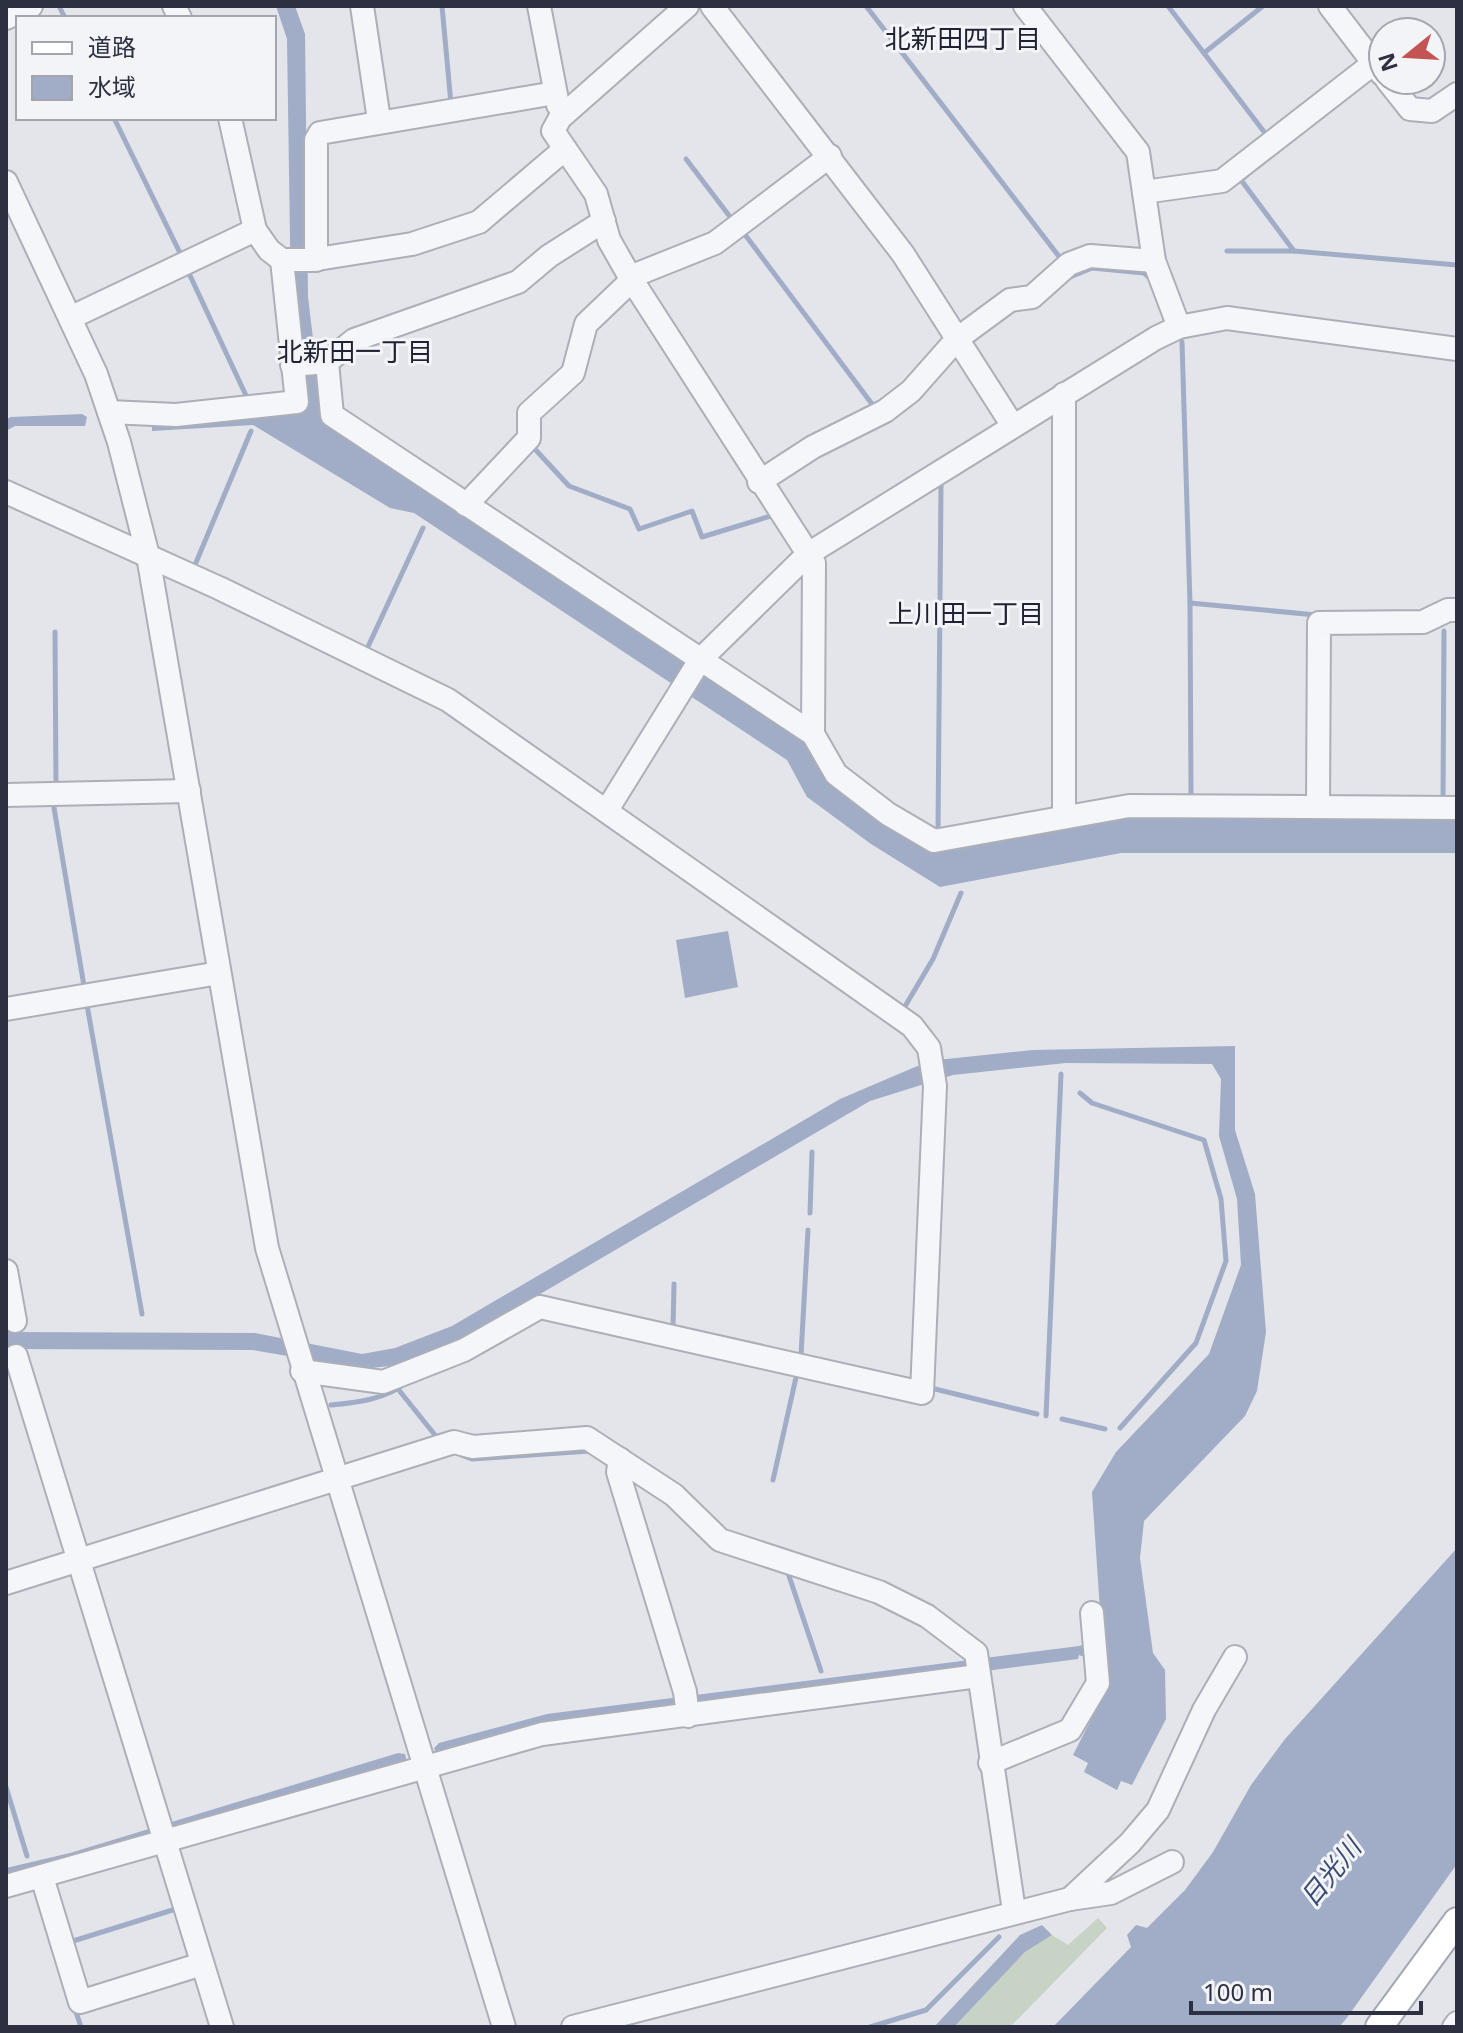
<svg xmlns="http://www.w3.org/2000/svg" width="1463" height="2033" font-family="'Noto Sans','Noto Sans JP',sans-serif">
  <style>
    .green { fill: #c6d3c5 }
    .water { fill: #a1adc7 }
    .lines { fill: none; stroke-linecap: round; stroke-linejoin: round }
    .stream { stroke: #a1adc7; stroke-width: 5 }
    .minor-casing { stroke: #acafb7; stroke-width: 26 }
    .major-casing { stroke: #a3a7b5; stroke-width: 30 }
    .minor { stroke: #f5f6f9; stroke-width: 22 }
    .major { stroke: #fff; stroke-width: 26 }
    .labels { text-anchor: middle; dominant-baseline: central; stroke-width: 6; stroke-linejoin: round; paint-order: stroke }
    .neighbourhood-label { font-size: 26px; fill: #1e2232; stroke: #f3f4f7 }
    .water-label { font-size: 26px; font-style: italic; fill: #394a72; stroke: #f3f4f7 }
  </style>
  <rect width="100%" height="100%" fill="#e3e5ea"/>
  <!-- green -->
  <polygon class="green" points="1098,1918 1107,1928 1010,2027 954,2027 1025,1952 1052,1935 1068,1945"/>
  <!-- water -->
  <g class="water">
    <polygon points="276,6 295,6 305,34 308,297 323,421 806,742 828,782 885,826 934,853 1122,818 1457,820 1457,853 1121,853 940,887 871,844 807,797 787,760 414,513 390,508 253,425 152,431 152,423 305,411 291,303 287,39"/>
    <polygon points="82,414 87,417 85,426 15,426 6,431 6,419 11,417"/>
    <polygon points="728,931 738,987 685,998 676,940"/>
    <polygon points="1235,1046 1235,1130 1255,1194 1266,1332 1257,1391 1245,1416 1144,1521 1140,1558 1153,1653 1165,1670 1166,1719 1132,1785 1121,1781 1117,1790 1084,1772 1088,1763 1073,1755 1105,1692 1087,1658 1079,1655 1078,1659 541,1729 437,1756 434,1748 439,1743 547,1714 1079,1646 1102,1640 1092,1492 1116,1452 1209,1354 1241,1265 1237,1199 1219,1136 1221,1079 1212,1064 1066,1063 953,1075 870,1101 465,1338 398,1365 363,1369 253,1350 6,1349 6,1332 255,1333 362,1354 395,1348 452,1326 840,1099 915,1067 937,1060 1033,1050"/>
    <polygon points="1457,1548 1457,1864 1346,2019 1339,2027 1053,2027 1131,1947 1127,1935 1136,1925 1147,1928 1185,1890 1213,1852 1251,1785 1285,1739"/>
    <polygon points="398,1753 405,1754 407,1762 6,1880 6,1868 70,1853"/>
    <polygon points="1042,1925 1052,1935 1025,1952 954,2027 934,2027 1020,1935"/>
  </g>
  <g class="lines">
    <!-- stream -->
    <g class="stream">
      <polyline points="59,6 65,18"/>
      <polyline points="442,6 451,104"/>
      <polyline points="866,6 1061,259"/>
      <polyline points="1168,6 1268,137"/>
      <polyline points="1204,53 1263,6"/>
      <polyline points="114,118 182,257"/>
      <polyline points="686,159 734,222"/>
      <polyline points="1247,175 1241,180 1294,251"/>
      <polyline points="743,232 875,408"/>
      <polyline points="1227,251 1294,251 1457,265"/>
      <polyline points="187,269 249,402"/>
      <polyline points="1070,277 1092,268 1144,273 1150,278"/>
      <polyline points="1182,342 1190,603 1191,794"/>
      <polyline points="530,450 533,447 569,486 630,509 639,529 692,511 702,537 774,515"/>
      <polyline points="195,565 251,431"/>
      <polyline points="1190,603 1316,615"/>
      <polyline points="55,632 56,786"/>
      <polyline points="366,651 423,528"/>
      <polyline points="1443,801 1444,631"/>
      <polyline points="53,802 84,986"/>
      <polyline points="938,830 941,485"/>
      <polyline points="87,1005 142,1314"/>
      <polyline points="904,1008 933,959 961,893"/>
      <polyline points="1080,1093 1092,1103 1204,1140 1221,1199 1226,1261 1196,1343 1120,1428"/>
      <polyline points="810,1213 812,1152"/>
      <polyline points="673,1329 674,1284"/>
      <polyline points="801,1355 808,1230"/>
      <polyline points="398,1389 439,1440"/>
      <polyline points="935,1389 1037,1414"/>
      <path d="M331 1405C354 1403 388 1399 405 1383"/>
      <polyline points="1046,1416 1061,1074"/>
      <polyline points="1062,1419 1105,1429"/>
      <polyline points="461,1455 472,1459 590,1451"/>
      <polyline points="773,1480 797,1373"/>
      <polyline points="788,1573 821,1671"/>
      <polyline points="6,1787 27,1856"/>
      <polyline points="70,1942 179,1908"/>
      <polyline points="75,2009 81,2027"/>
      <polyline points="870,2027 926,2010 999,1937"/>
    </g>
    <!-- minor casing -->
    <g class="minor-casing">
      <g id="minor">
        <polyline points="174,6 180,18"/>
        <polyline points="362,6 379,120"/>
        <polyline points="539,6 558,105"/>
        <polyline points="687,6 560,118 553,131 596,194 609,240 630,277 814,563 813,734"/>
        <polyline points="712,6 903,254 1013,426"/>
        <polyline points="1025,6 1138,152 1154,261 1179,327"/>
        <polyline points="1330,6 1382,74"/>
        <polyline points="6,18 31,6"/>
        <polyline points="1387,80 1410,109 1432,111 1457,94"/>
        <polyline points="230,118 255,230 269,250 282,260 311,260 412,244 479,222 565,149"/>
        <polyline points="6,182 96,374 119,442 148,556 267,1248 504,2027"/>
        <polyline points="1144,192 1222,181 1374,63"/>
        <polyline points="316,260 316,140 320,133 555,93"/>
        <polyline points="630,277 715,243 830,156"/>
        <polyline points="72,317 255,230"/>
        <polyline points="327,362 332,415 813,734 836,774 888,814 934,841 1129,806 1457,808"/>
        <polyline points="292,365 327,362 354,340 518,282 549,256 604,221"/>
        <polyline points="109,412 176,415 297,402 282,260"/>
        <polyline points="759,482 813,447 885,411 911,391 957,339 1010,300 1032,297 1069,264 1090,256 1154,261"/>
        <polyline points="6,492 219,588 448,700 912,1026 929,1048 935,1086 922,1393 540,1307 464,1350 383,1382 302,1371"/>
        <polyline points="466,505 529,438 529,413 573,373 586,324 632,280"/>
        <polyline points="6,795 189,791"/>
        <polyline points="1318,807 1319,623 1423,622 1448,610 1457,610"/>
        <polyline points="607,810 700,660 808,554 1156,338 1179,327 1227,318 1457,349"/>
        <polyline points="1064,817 1064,394"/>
        <polyline points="6,1009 219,973"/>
        <polyline points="6,1271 15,1321"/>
        <polyline points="16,1356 222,2027"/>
        <polyline points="620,1459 618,1472 685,1692 688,1716"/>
        <polyline points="6,1583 454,1442 473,1447 587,1438 674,1495 720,1540 879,1592 927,1616 976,1653 1014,1911"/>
        <polyline points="990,1763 1070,1730 1098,1683 1092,1613"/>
        <polyline points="42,1877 80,2002 202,1964"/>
        <polyline points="6,1886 542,1734 978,1676"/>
        <polyline points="1070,1899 1111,1893 1172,1862"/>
        <polyline points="573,2027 1070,1899 1130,1843 1158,1810 1204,1710 1235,1657"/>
        <polyline points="1454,2027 1457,2023"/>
      </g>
    </g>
    <!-- major casing -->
    <g class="major-casing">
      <polyline id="major" points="1379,2027 1457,1921"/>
    </g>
    <!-- minor -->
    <use href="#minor" class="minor"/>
    <!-- major -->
    <use href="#major" class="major"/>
  </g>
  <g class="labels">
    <!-- neighbourhood labels -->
    <g class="neighbourhood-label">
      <text x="963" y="38">北新田四丁目</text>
      <text x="355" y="351">北新田一丁目</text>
      <text x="966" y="613">上川田一丁目</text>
    </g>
    <!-- water labels -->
    <g class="water-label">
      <text transform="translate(1330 1872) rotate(-51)">日光川</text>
    </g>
  </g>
  <!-- border -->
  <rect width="1463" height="2033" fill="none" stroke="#2c3041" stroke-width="16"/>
  <!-- legend -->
  <rect x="16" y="16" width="260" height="104" fill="#f3f4f7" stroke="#a3a6ae" stroke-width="2"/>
  <rect x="32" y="42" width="40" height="12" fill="#ffffff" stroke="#a3a6ae" stroke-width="2"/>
  <text x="88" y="56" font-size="24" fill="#2c3041">道路</text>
  <rect x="32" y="76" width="40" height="24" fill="#a1adc7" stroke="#a3a6ae" stroke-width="2"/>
  <text x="88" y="96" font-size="24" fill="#2c3041">水域</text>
  <!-- north arrow -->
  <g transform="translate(1407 56) rotate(252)"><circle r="38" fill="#f3f4f7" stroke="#a3a6ae" stroke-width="2"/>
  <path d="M0-6L14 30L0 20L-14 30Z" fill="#c45453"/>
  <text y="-12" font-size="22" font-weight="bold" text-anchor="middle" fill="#2c3041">N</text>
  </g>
  <!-- scale -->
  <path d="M1191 2001v12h230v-12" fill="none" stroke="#2c3041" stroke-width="4"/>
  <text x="1203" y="2001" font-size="24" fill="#2c3041" stroke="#f3f4f7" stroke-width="6" paint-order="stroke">100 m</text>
</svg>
